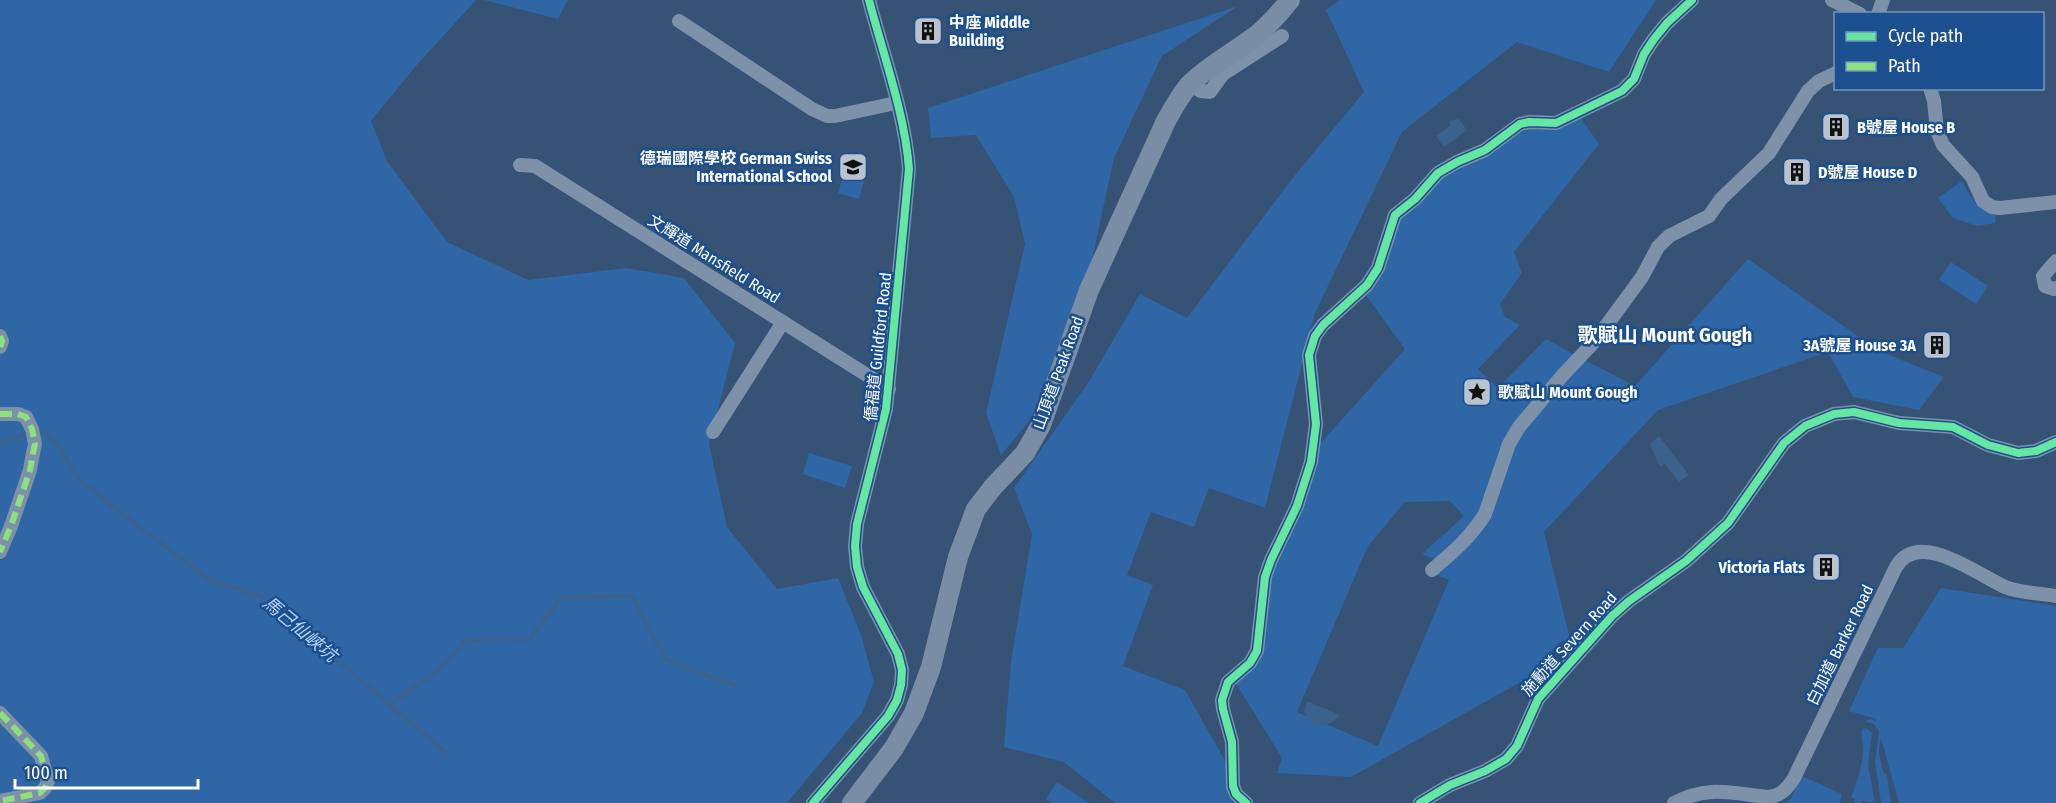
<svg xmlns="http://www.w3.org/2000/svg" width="2056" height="803" font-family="'Fira Sans Condensed','Noto Sans TC',sans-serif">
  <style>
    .green { fill: #2f66a5 }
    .water { fill: #3b618d }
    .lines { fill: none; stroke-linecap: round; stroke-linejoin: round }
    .stream { stroke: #3b618d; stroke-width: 4 }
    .street { stroke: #7d92a8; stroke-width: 14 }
    .secondary { stroke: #798da4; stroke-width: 20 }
    .quiet { stroke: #8de07e; stroke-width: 6; stroke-dasharray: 12 6; stroke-linecap: butt }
    .cycleway-casing { stroke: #1b4f8f; stroke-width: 11 }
    .cycleway { stroke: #66e7a1; stroke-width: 8 }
    .labels { text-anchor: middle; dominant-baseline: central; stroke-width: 5; stroke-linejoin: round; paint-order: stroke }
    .poi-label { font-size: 16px; font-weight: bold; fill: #fff; stroke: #1b4f8f; text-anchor: start }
    .street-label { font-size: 16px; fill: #fff; stroke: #1b4f8f }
    .water-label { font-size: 18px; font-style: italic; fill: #b5d3f5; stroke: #1b4f8f }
    .quarter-label { font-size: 20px; font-weight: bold; fill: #fff; stroke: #1b4f8f }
  </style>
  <rect width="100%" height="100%" fill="#365274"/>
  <!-- green -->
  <g class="green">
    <polygon points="0,0 476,0 415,67 371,121 387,161 447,242 528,280 626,268 684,278 735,343 709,444 727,527 777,589 838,578 861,635 874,682 862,713 787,803 0,803"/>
    <polygon points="484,0 568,0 558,19"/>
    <polygon points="1340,0 1656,0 1609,72 1517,42 1402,132 1315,313 1265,508 1209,488 1194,527 1151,512 1127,575 1153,585 1123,666 1185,690 1249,803 1115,803 1064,762 1004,747 1011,661 1032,534 1014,488 1088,383 1140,294 1187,318 1295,175 1364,92 1326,10"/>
    <polygon points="1238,6 1162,56 1114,158 1090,269 1031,419 1001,455 986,413 1025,244 1014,197 976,135 931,138 928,108"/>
    <polygon points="1580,117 1599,144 1514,252 1522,273 1500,304 1505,317 1520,325 1478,369 1498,388 1546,339 1577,356 1515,424 1475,522 1437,560 1422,554 1464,516 1450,501 1405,502 1368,546 1297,712 1378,746 1449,580 1434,574 1469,544 1513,446 1523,429 1585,360 1635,386 1748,259 1879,351 1944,377 1919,410 1853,397 1828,352 1658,410 1544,532 1570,639 1560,642 1528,678 1351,777 1277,773 1282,758 1235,682 1255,664 1267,588 1319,445 1405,349 1365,294 1397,220 1435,182 1522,128"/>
    <polygon points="848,160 868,166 859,199 838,193"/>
    <path d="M1962 181C1970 196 1978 211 1996 213L1995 223 1977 226 1953 218 1938 198Z"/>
    <polygon points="1951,262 1988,286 1976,304 1939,280"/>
    <polygon points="809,453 852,466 845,488 803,474"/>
    <path d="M1941 588 2056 606V803H1899L1881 738C1877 750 1880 761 1884 773L1887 775 1891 803H1881L1875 762 1879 731 1874 724 1864 721 1872 719 1876 721V719L1849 711 1878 648H1903Z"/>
    <path d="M1866 728 1872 733 1868 765 1875 803 1861 801V803H1854L1855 799 1851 797C1857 782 1863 765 1863 749 1863 742 1860 737 1862 729Z"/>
    <polygon points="1802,776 1842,794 1840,803 1786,803 1791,798"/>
    <polygon points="1057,782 1089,803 1052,803 1046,799"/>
  </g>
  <!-- water -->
  <g class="water">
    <polygon points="1459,119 1467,130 1444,147 1436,136 1450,126 1450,121"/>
    <polygon points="1659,436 1689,475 1679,482 1665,464 1660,467 1650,444"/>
    <path d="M1307 701 1340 715C1328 729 1312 729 1304 712Z"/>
  </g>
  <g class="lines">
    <!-- stream -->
    <g class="stream">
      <polyline points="37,431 46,433 56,442 73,470 82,482 125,516 212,582 262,596 446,753"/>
      <polyline points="0,444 29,433"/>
      <polyline points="388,705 434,674 466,640 530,639 561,598 632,596 666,660 736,686"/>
    </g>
    <!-- street -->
    <g class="street">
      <polyline points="1832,0 1860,14"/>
      <polyline points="1878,14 1883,0"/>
      <polyline points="679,21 812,109 827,116 835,116 896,103"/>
      <polyline points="1190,85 1201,91 1210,92 1223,74 1282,36"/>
      <polyline points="1930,88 1934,101 1937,131 1943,145 1972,177 1983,201 1992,207 2000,208 2056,202"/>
      <polyline points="520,165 535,166 889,389"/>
      <polyline points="2056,261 2043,276 2045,286 2054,289 2056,288"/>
      <polyline points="0,336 2,341 0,347"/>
      <polyline points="0,414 18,414 26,417 32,429 35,444 33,453 30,470 11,526 0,552"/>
      <polyline points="713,432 783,322"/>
      <path d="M1432 570C1452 553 1471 537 1485 514L1509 444 1519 427 1562 376 1595 341 1642 277 1658 247 1669 236 1709 216 1721 199 1769 153 1808 91 1819 81 1836 73"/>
      <polyline points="0,713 41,756 48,781 45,788 40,793 0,801"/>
      <path d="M813 803 888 716 897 700 901 685 902 670 898 654 863 587 857 567 855 546 857 524 886 409 909 169C905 114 883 54 869 0"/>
      <polyline points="1246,803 1236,794 1233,786 1232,742 1223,709 1222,700 1228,682 1250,663 1257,651 1265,577 1271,560 1297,506 1311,462 1316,424 1309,355 1315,336 1323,325 1367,285 1378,268 1395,215 1415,199 1438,173 1457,162 1485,150 1520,124 1529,122 1556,123 1622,91 1634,79 1644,54 1654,39 1667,23 1692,0"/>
      <polyline points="1420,803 1450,785 1485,771 1506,759 1517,746 1538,699 1612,616 1629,601 1686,561 1728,523 1784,443 1805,426 1834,414 1854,412 1899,423 1953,427 1988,445 2018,453 2036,451 2056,442"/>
      <path d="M1674 803C1708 785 1731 793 1767 797 1781 796 1787 789 1794 778L1896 567C1918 528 1978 575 2005 587 2020 593 2040 593 2056 596"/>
    </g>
    <!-- secondary -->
    <path class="secondary" d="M852 803 894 748 914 713 931 667 958 557 976 509 993 487 1025 453 1041 425 1089 290 1166 121C1173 108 1180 96 1189 85 1207 67 1229 55 1250 40 1266 29 1278 15 1290 0"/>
    <!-- quiet -->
    <g class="quiet">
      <polyline points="0,336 2,341 0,347"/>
      <polyline points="0,414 18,414 26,417 32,429 35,444 33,453 30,470 11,526 0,552"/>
      <polyline points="0,713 41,756 48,781 45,788 40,793 0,801"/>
    </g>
    <!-- cycleway casing -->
    <g class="cycleway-casing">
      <g id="cycleway">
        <path d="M813 803 888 716 897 700 901 685 902 670 898 654 863 587 857 567 855 546 857 524 886 409 909 169C905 114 883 54 869 0"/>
        <polyline points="1246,803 1236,794 1233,786 1232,742 1223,709 1222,700 1228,682 1250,663 1257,651 1265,577 1271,560 1297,506 1311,462 1316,424 1309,355 1315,336 1323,325 1367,285 1378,268 1395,215 1415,199 1438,173 1457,162 1485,150 1520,124 1529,122 1556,123 1622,91 1634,79 1644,54 1654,39 1667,23 1692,0"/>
        <polyline points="1420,803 1450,785 1485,771 1506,759 1517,746 1538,699 1612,616 1629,601 1686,561 1728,523 1784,443 1805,426 1834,414 1854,412 1899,423 1953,427 1988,445 2018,453 2036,451 2056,442"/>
      </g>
    </g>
    <!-- cycleway -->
    <use href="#cycleway" class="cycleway"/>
  </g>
  <!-- icons -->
  <defs>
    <g id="building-square" transform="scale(1.5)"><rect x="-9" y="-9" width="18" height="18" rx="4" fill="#b9c2ce" stroke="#1b4f8f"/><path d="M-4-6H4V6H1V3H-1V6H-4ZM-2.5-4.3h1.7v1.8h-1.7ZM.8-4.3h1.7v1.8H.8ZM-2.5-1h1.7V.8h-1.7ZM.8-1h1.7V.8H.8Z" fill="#111"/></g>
    <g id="school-square" transform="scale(1.5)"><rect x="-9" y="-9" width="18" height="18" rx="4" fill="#b9c2ce" stroke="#1b4f8f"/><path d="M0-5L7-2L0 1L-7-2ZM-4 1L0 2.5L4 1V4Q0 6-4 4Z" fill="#111"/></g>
    <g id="sight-square" transform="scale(1.5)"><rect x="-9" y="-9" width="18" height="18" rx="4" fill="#b9c2ce" stroke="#1b4f8f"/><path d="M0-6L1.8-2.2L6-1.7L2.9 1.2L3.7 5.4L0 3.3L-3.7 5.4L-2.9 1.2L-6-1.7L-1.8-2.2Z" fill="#111"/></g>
  </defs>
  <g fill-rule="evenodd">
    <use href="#building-square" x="928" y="31"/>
    <use href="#building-square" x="1836" y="127"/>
    <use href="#school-square" x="853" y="167"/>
    <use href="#building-square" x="1797" y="172"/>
    <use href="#building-square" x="1937" y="345"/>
    <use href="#sight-square" x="1477" y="392"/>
    <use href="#building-square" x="1826" y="567"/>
  </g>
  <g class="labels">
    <!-- poi labels -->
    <g class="poi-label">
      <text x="949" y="22">中座 Middle<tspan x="949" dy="18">Building</tspan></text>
      <text x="1857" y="127">B號屋 House B</text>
      <text x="832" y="158" text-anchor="end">德瑞國際學校 German Swiss<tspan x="832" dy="18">International School</tspan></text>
      <text x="1818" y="172">D號屋 House D</text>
      <text x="1916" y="345" text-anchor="end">3A號屋 House 3A</text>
      <text x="1498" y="392">歌賦山 Mount Gough</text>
      <text x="1805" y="567" text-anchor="end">Victoria Flats</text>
    </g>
    <!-- street labels -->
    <g class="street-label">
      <text transform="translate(714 259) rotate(32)">文輝道 Mansfield Road</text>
      <text transform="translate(878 347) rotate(-84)">僑福道 Guildford Road</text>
      <text transform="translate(1058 373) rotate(-70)">山頂道 Peak Road</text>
      <text transform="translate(1569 644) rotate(-48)">施勳道 Severn Road</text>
      <text transform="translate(1840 645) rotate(-64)">白加道 Barker Road</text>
    </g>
    <!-- water labels -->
    <g class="water-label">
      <text transform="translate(300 629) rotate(40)">馬己仙峽坑</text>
    </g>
    <!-- quarter labels -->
    <g class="quarter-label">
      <text x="1665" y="335">歌賦山 Mount Gough</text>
    </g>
  </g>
  <!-- legend -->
  <rect x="1834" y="12" width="210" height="78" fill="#1b4f8f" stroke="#7695bc" stroke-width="1.5"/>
  <rect x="1846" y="32" width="30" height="9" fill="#66e7a1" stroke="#7695bc" stroke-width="1.5"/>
  <text x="1888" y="42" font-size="18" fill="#ffffff">Cycle path</text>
  <rect x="1846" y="62" width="30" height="9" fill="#8de07e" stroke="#7695bc" stroke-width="1.5"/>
  <text x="1888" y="72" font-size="18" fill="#ffffff">Path</text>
  <!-- scale -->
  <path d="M15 779v9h183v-9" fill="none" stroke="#ffffff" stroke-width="3"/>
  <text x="24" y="779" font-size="18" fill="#ffffff" stroke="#1b4f8f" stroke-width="4.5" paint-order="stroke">100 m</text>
</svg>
